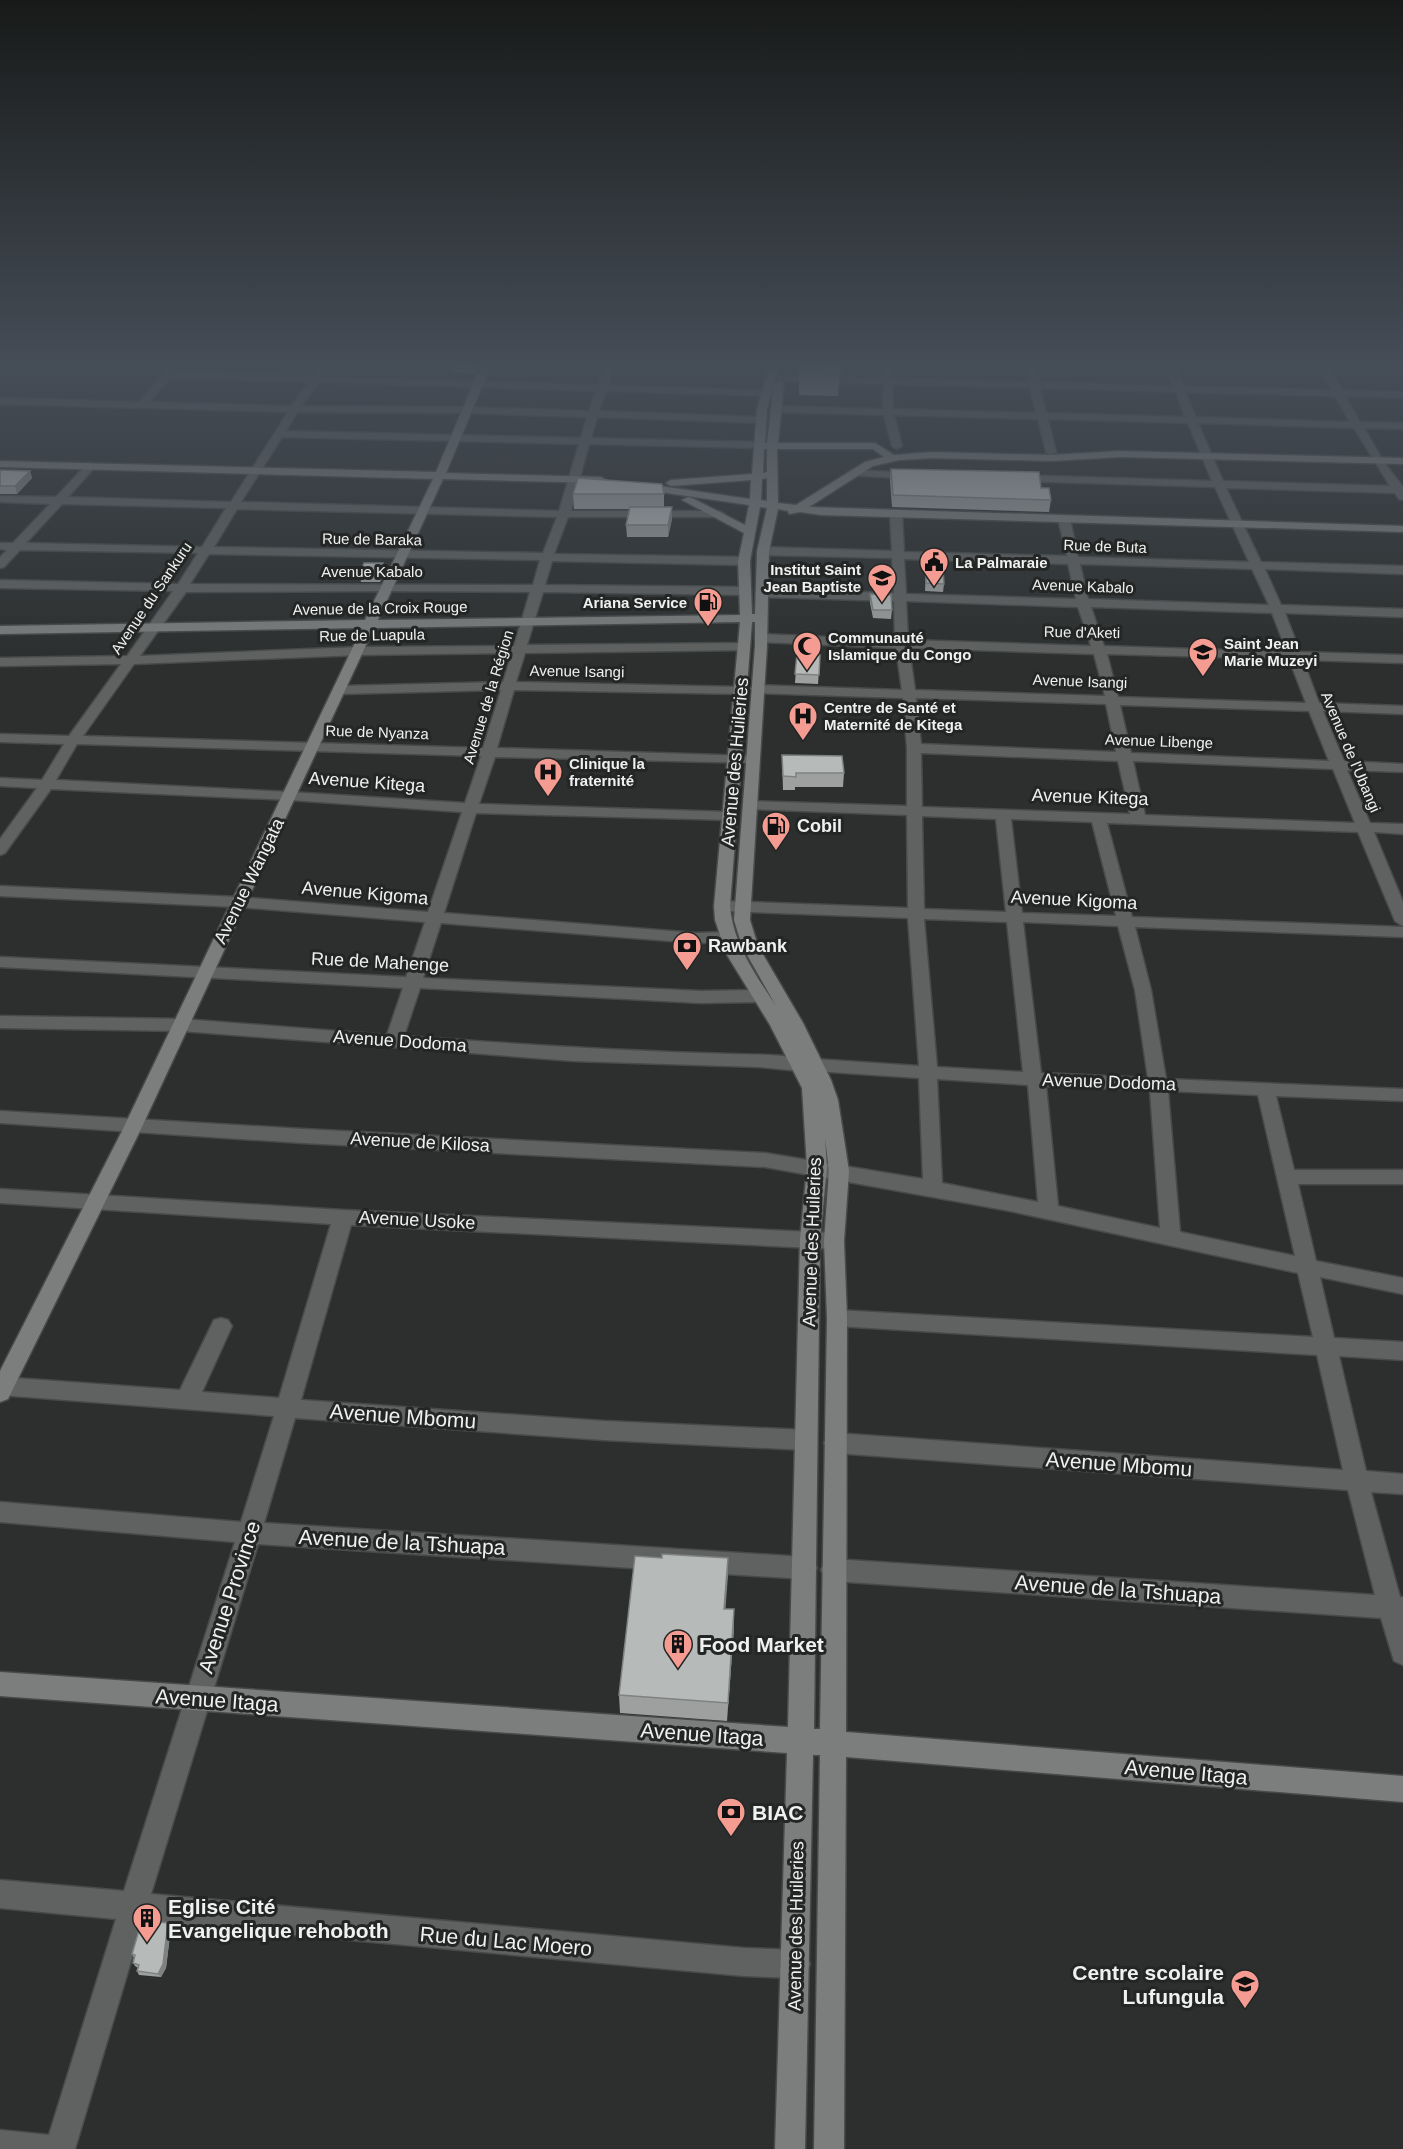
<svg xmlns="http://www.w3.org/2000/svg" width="1403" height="2149" font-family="Helvetica,sans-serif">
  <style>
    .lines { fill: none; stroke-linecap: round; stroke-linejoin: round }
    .street-casing { stroke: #474a49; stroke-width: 3 }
    .secondary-casing { stroke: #474a49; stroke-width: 3 }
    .street { fill: #606261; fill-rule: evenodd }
    .secondary { fill: #7c7e7d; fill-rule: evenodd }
    .wall { fill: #9da09e }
    .shaded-wall { fill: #7f8281 }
    .building { fill: #b6bab8; stroke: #7f8281; stroke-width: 1.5 }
    .labels { text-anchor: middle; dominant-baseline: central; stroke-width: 6; stroke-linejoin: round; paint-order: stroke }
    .far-street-label { font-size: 15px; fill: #eff1f1; stroke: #232624 }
    .far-poi-label { font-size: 15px; font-weight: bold; fill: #eff1f1; stroke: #232624; text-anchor: start }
    .street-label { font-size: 18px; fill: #eff1f1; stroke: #232624 }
    .poi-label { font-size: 18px; font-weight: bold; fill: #eff1f1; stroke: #232624; text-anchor: start }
    .near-street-label { font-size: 21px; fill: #eff1f1; stroke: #232624 }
    .near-poi-label { font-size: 21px; font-weight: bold; fill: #eff1f1; stroke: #232624; text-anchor: start }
  </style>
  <rect width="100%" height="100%" fill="#2c2f2e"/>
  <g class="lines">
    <!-- street casing -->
    <g class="street-casing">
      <g id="street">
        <path d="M172 363 181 365 175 372 313 376 323 363H333L323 377 598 385 606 363H616L608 385 780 391V395L777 396 606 391 599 411 761 417 766 420 761 423 597 417 591 438 758 442 763 445 758 448 589 444 571 511H719L725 514 719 517H568L554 554 744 557 750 561 744 565 552 561 545 585 745 587 751 591 745 595 543 592 527 645 744 643 749 644 750 647 749 650 525 653 516 682 741 687 748 691 746 694 514 690 497 748 752 756 757 757 759 760 757 763 495 757 479 804 731 812 738 816 731 820 476 813 444 913 696 933 727 932 735 937 727 942 696 943 441 923 423 978 701 991 759 990 765 992 768 996 765 1000 759 1002 701 1003 420 988 404 1036C513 1044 622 1051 732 1054 749 1055 795 1053 808 1063L815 1059 919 1066 908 918 722 911 714 906 722 901 908 908 907 815 750 809 743 805 750 801 907 806V748L903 698 757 693 750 689 757 685 902 690 896 648 761 642 755 638 761 634 895 640 894 601 762 597 756 593 762 589 894 593 892 558 763 555 757 551 763 547 892 551 890 514 896 511 902 514 904 552 1067 556 1058 519 1064 516 1070 519 1078 557 1249 562 1215 487 1015 481 1010 478 1015 475 1212 481 1188 423 1048 419 1056 452 1051 455 1046 452 1038 419 894 415 902 446 897 449 892 446 884 415 775 412 770 409 775 406 883 409V384L780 381 775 378 777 376 883 378 882 363H892V378L1029 382 1024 363H1034L1039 382 1173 386 1164 363H1174L1183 386 1332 390 1316 363H1326L1342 390 1403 392V398L1345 396 1360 422 1403 423V429L1364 428 1383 461 1403 487V500L1399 499 1395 493 1226 488 1261 562 1403 566V574L1265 569 1281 605 1403 609V617L1285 613 1300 652 1403 655V663L1303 660 1319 703 1403 706V714L1323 711 1344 761 1403 764V772L1347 770 1370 823 1403 824V834L1374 832 1403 902V926L1395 921 1358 832 1107 823 1132 917 1403 927V937L1135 927 1151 990 1166 1079 1403 1089V1101L1276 1096 1294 1170H1403V1184H1298L1316 1261 1403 1278V1294L1320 1277 1334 1338 1403 1342V1360L1339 1356 1366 1471 1403 1474V1494L1371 1492 1400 1597H1403V1665L1394 1661 1381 1618 833 1581 825 1578 821 1570 825 1562 833 1559 1375 1595 1348 1490 835 1453 827 1450 824 1443 827 1436 835 1433 1343 1470 1317 1355 837 1326 830 1324 827 1318 830 1312 837 1310 1313 1337 1298 1273 1005 1210 765 1167 303 1143 0 1123V1111L303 1129 765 1153 923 1179 919 1078 815 1071 808 1067 800 1071 760 1067 574 1061 182 1031 0 1028V1016L182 1019 387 1035 403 988 0 967V957L406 977 425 922 238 907 0 896V886L238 897 428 912 462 812 290 800 51 789 5 853 0 855V839L37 788 0 786V778L42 780 64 744 0 742V734L69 736 121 664 0 666V658L127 656 173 591 0 588V580L178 584 198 553 20 550 4 567 0 568V557L7 550 0 549V543H13L50 504 0 502V496L56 497 87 464 91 463 96 466 68 497 231 502 288 412 0 404V398L139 402ZM170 378 309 382 291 406 149 402ZM319 382 596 391 589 411 466 407 301 406ZM892 384 1030 388 1036 413 893 409ZM1040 388 1176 392 1185 417 1046 413ZM1185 392 1335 396 1350 422 1196 417ZM297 412 466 413 587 417 581 438 286 431ZM1198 423 1354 428 1390 486 1223 481ZM282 437 579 444 559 511 241 502ZM62 504 226 508 202 547 26 543ZM237 509 557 517 543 553 214 547ZM209 554 540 560 533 585 190 584ZM904 559 1068 564 1076 599 906 594ZM1080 564 1252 569 1269 605 1088 599ZM388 591 530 592 514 646 359 647 140 656 186 592ZM906 601 1078 607 1091 646 908 640ZM1091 607 1272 613 1287 652 1104 646ZM909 648 1094 654 1105 696 915 690ZM512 653 503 682 340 686 333 690 340 694 501 690 483 748 83 736 134 664 359 655ZM1107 654 1289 659 1306 703 1118 697ZM916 698 1106 704 1116 752 921 744ZM1120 705 1309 711 1329 761 1131 753ZM77 744 481 756 465 803 290 792 56 780ZM921 753 1118 761 1130 814 922 807ZM1133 761 1333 769 1355 823 1145 815ZM922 816 996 819 1006 912 924 909ZM1011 819 1092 822 1116 916 1022 913ZM924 919 1007 922 1023 1072 937 1067ZM1023 922 1118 926 1135 990 1148 1078 1041 1073ZM937 1079 1028 1085 1038 1202 942 1183ZM1046 1086 1150 1090 1160 1228 1058 1206ZM1168 1091 1258 1095 1295 1256 1180 1232Z"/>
        <polygon points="852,470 915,473 920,476 915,479 848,475 847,473"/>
        <polygon points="0,1189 343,1210 834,1233 841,1236 844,1241 841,1246 834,1249 351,1225 301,1400 604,1421 806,1430 814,1433 817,1440 814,1447 806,1450 604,1440 295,1418 264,1523 805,1557 813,1560 817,1568 813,1576 805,1579 258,1544 151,1894 744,1948 796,1950 806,1954 810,1964 806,1974 796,1978 744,1976 143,1921 75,2149 0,2149 0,2130 49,2135 116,1919 0,1908 0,1880 124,1891 235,1542 0,1522 0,1502 241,1522 274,1416 0,1395 0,1377 180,1390 214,1320 221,1318 228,1320 232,1326 202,1392 279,1398 331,1224 0,1203"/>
      </g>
    </g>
    <!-- secondary casing -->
    <g class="secondary-casing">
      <path id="secondary" d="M482 363H492L446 473 601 477 606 480 601 483 443 479 378 620 740 615 738 561 744 533 682 500 688 497 692 498 745 525 749 505 639 489 634 486 639 483 750 499 751 480 671 486 666 483 671 480 752 474 757 409 770 363H780L767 409 765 443H767L774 384 779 381 784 384 778 443H875L894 455 932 452 1051 455 1120 451 1403 458V464L1120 457 1051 461 932 458 899 460 873 466 809 507 1403 526V532L821 515 800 512 789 514 788 511 778 509 769 551 767 646 750 920 758 946 803 1023 831 1080 838 1100 849 1171 844 1241 847 1318 846 1732 1403 1776V1802L846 1757 844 2149H814L820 1755H813L805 2149H775L787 1753 0 1696V1672L788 1727 800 1239 807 1167 802 1088 770 1025 727 955 715 920 714 906 740 622 374 628 140 1131 8 1399 0 1402V1371L122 1131 362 628 0 634V626L365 620 433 479 0 467V461L436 472ZM764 449H767V472L763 473ZM777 449H873L884 457 865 462 796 505 778 503ZM767 478V501L761 500 762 479ZM760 507 767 508 757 551 755 614H752L750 561ZM752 622H755V646L734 920 742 946 776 1006C756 975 733 944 730 906ZM825 1138 829 1171 824 1241 827 1318 820 1729H814L820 1239 827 1167Z"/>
    </g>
    <!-- street -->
    <use href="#street" class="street"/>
    <!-- secondary -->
    <use href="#secondary" class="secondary"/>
  </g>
  <!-- wall -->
  <g class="wall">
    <polygon points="453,363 479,363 475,373 454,372"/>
    <polygon points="799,363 840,364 838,396 799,395"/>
    <polygon points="891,469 1041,488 1051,500 1049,512 892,507 890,481"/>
    <polygon points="0,470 30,471 32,478 17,494 0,494"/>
    <polygon points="573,494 664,494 664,507 672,519 668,537 627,537 626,525 629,509 574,509"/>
    <polygon points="926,567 944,584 943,592 925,591"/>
    <polygon points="384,572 380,582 361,582 360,574"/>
    <polygon points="870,594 892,610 891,619 873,618 870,603"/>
    <polygon points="797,654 820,655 818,684 795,683"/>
    <polygon points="782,755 844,773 843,787 795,787 795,790 783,790"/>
    <polygon points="662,1558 728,1558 725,1609 734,1627 727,1721 620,1713 619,1695"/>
    <polygon points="168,1923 171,1927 166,1968 161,1977 139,1975 137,1971 138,1968 135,1966 133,1963 134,1958 132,1954"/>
  </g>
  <!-- shaded-wall -->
  <g class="shaded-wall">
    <polygon points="474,363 479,363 475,373"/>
    <polygon points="30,471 32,478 17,494 15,486"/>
    <polygon points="672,507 672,519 668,537 668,525"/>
    <polygon points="383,563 384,572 380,582 379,574"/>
    <polygon points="728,1558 728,1576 724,1627 724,1609"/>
    <polygon points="734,1609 734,1627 727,1721 728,1703"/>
    <polygon points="168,1923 171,1927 166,1968 161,1977 158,1974"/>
  </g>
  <!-- building -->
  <g class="building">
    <polygon points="799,363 840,364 840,375 799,373"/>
    <polygon points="891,469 1039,472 1041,488 1049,488 1051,500 893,495"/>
    <polygon points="0,470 30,471 15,486 0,486"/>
    <polygon points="578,478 662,484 664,494 573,494"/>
    <polygon points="630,507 672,507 668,525 626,525"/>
    <polygon points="364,563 383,563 379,574 360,574"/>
    <polygon points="926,567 943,568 944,584 926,583"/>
    <polygon points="870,594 891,595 892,610 873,610"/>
    <polygon points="797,654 820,655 819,675 795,674"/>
    <polygon points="782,755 842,756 844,773 796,773 796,777 783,776"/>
    <polygon points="662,1554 728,1558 724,1609 734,1609 728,1703 619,1695 635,1556 662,1558"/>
    <polygon points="142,1920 168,1923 163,1964 158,1974 137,1971 139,1965 133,1963 135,1955 132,1954"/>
  </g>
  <!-- sky -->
  <linearGradient id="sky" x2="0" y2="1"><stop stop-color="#181a19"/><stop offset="0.55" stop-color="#454d57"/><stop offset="1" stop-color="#454d57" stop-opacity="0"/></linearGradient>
  <rect width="1403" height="664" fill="url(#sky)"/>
  <!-- icons -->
  <defs>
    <g id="civic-pin" transform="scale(1.5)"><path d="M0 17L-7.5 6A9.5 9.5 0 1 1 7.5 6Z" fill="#f59c92" stroke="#232624"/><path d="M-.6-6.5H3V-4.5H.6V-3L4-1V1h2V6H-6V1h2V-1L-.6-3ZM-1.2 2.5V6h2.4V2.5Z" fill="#111"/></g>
    <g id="school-pin" transform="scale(1.5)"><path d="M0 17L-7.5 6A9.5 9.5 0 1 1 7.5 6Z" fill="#f59c92" stroke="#232624"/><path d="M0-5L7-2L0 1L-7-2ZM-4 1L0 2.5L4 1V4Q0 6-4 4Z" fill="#111"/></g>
    <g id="fuel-pin" transform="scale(1.5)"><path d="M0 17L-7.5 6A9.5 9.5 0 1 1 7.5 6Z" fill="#f59c92" stroke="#232624"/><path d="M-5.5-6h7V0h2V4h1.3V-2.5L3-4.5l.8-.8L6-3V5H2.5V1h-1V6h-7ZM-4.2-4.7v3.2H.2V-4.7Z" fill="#111"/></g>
    <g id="mosque-pin" transform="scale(1.5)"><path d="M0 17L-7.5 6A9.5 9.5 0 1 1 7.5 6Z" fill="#f59c92" stroke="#232624"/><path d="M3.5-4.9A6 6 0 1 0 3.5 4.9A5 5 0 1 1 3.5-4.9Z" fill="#111"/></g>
    <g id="hospital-pin" transform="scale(1.5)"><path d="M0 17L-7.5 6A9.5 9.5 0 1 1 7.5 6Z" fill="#f59c92" stroke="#232624"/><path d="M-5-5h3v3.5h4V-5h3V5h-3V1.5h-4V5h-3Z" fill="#111"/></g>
    <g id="bank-pin" transform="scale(1.5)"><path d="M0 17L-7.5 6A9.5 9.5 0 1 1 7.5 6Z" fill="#f59c92" stroke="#232624"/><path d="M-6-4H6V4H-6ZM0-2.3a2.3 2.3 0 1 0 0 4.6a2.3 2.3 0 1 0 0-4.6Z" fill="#111"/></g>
    <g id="building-pin" transform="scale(1.5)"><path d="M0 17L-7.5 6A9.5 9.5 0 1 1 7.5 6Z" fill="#f59c92" stroke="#232624"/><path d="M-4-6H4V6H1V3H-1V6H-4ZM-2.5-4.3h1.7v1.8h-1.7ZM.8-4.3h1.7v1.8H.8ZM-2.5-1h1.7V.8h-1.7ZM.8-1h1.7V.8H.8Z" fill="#111"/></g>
  </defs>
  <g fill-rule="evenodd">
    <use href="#civic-pin" x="934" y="562"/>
    <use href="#school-pin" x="882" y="578"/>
    <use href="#fuel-pin" x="708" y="602"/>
    <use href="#mosque-pin" x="807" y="646"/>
    <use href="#school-pin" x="1203" y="652"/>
    <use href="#hospital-pin" x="803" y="716"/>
    <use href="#hospital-pin" x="548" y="772"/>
    <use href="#fuel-pin" x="776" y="826"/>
    <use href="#bank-pin" x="687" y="946"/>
    <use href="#building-pin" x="678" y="1644"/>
    <use href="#bank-pin" x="731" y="1812"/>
    <use href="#building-pin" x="147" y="1918"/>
    <use href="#school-pin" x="1245" y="1984"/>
  </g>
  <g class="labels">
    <!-- far-street labels -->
    <g class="far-street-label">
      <text transform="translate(372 539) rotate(1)">Rue de Baraka</text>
      <text transform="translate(1105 546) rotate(2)">Rue de Buta</text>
      <text x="372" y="571">Avenue Kabalo</text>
      <text transform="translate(1083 586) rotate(2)">Avenue Kabalo</text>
      <text transform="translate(151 598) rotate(-56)">Avenue du Sankuru</text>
      <text transform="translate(380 608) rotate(-1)">Avenue de la Croix Rouge</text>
      <text transform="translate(1082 632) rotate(1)">Rue d'Aketi</text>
      <text transform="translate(372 635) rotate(-1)">Rue de Luapula</text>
      <text transform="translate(577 671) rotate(1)">Avenue Isangi</text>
      <text transform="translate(1080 681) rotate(2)">Avenue Isangi</text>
      <text transform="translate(488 697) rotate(-73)">Avenue de la Région</text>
      <text transform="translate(377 732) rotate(2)">Rue de Nyanza</text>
      <text transform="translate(1159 741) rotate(2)">Avenue Libenge</text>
      <text transform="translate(1351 752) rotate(67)">Avenue de l'Ubangi</text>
    </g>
    <!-- far-poi labels -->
    <g class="far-poi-label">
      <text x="955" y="562">La Palmaraie</text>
      <text x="861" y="569" text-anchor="end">Institut Saint<tspan x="861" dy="17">Jean Baptiste</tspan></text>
      <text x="687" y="602" text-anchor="end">Ariana Service</text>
      <text x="828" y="637">Communauté<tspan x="828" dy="17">Islamique du Congo</tspan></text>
      <text x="1224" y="643">Saint Jean<tspan x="1224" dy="17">Marie Muzeyi</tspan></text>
      <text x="824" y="707">Centre de Santé et<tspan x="824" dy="17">Maternité de Kitega</tspan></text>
      <text x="569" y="763">Clinique la<tspan x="569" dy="17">fraternité</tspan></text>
    </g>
    <!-- street labels -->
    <g class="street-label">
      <text transform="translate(735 762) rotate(-85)">Avenue des Huileries</text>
      <text transform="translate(367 782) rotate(4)">Avenue Kitega</text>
      <text transform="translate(1090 797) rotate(2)">Avenue Kitega</text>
      <text transform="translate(249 881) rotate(-64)">Avenue Wangata</text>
      <text transform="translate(365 893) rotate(5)">Avenue Kigoma</text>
      <text transform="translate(1074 900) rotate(3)">Avenue Kigoma</text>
      <text transform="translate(380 962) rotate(3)">Rue de Mahenge</text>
      <text transform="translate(400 1041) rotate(4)">Avenue Dodoma</text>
      <text transform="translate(1109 1082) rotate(2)">Avenue Dodoma</text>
      <text transform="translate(420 1142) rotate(3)">Avenue de Kilosa</text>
      <text transform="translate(417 1220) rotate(3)">Avenue Usoke</text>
      <text transform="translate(812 1242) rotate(-88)">Avenue des Huileries</text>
      <text transform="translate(796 1926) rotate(-89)">Avenue des Huileries</text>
    </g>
    <!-- poi labels -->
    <g class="poi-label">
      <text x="797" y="826">Cobil</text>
      <text x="708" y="946">Rawbank</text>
    </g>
    <!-- near-street labels -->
    <g class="near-street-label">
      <text transform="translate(403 1416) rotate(4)">Avenue Mbomu</text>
      <text transform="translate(1119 1464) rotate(4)">Avenue Mbomu</text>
      <text transform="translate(402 1542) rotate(3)">Avenue de la Tshuapa</text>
      <text transform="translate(1118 1589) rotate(4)">Avenue de la Tshuapa</text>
      <text transform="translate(229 1597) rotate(-72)">Avenue Province</text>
      <text transform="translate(217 1700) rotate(4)">Avenue Itaga</text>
      <text transform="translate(702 1734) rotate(4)">Avenue Itaga</text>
      <text transform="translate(1186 1772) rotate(5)">Avenue Itaga</text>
      <text transform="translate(506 1941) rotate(5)">Rue du Lac Moero</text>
    </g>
    <!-- near-poi labels -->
    <g class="near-poi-label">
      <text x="699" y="1644">Food Market</text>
      <text x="752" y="1812">BIAC</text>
      <text x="168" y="1906">Eglise Cité<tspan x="168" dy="24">Evangelique rehoboth</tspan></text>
      <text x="1224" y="1972" text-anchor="end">Centre scolaire<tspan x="1224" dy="24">Lufungula</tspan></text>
    </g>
  </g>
</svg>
